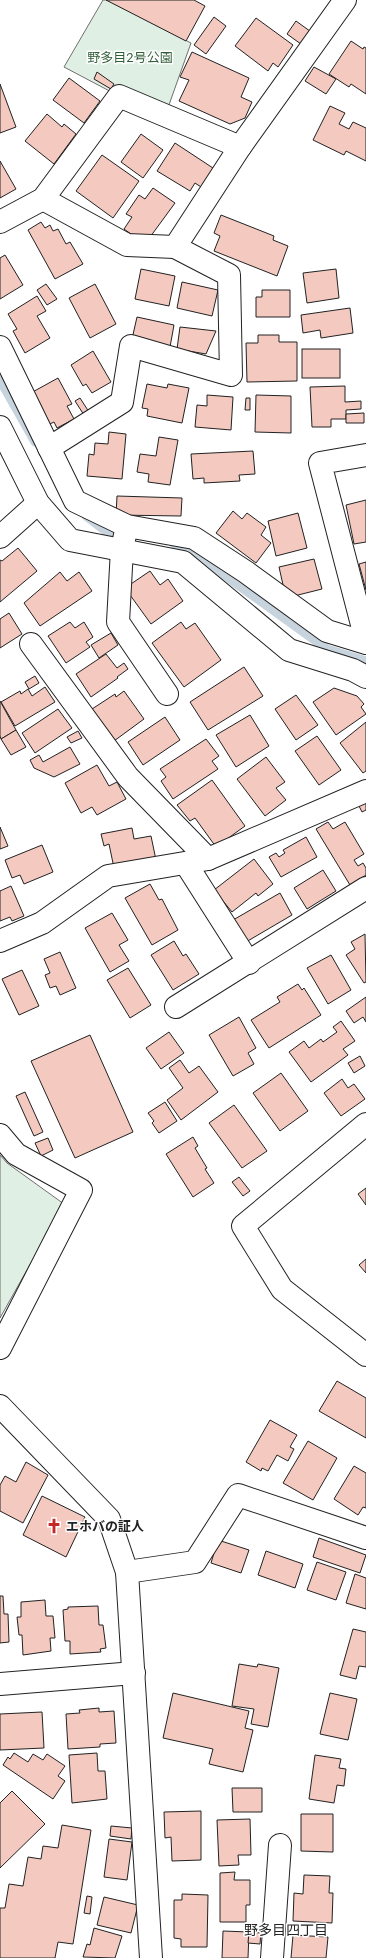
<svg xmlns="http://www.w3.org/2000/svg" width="366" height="1958" font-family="Roboto,'Noto Sans JP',sans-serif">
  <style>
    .green { fill: #e0efe3; stroke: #6f6f6f }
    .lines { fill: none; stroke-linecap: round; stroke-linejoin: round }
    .stream { stroke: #c7d3dd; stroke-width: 9 }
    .building { fill: #f3c9c0; stroke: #222 }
    .minor-casing { stroke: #222; stroke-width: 24 }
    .minor { stroke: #fff; stroke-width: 22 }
    .labels { text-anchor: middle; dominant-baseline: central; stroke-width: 3; stroke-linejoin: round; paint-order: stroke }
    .park-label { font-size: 13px; fill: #2f5e38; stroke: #fff }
    .poi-label { font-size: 13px; font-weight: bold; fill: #222; stroke: #fff; text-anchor: start }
    .neighbourhood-label { font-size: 14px; fill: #222; stroke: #fff }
  </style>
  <rect width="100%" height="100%" fill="#fff"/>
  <!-- green -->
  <g class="green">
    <polygon points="103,0 107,0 191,43 165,116 119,96 64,67"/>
    <polygon points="0,1155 7,1163 64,1204 0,1318"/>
  </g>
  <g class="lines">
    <!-- stream -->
    <g class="stream">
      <polyline points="0,380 35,442"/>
      <polyline points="86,516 108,533 125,531"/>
      <polyline points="174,544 185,547 327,649 366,661"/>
    </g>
  </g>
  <!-- building -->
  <g class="building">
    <polygon points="106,0 194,0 205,6 186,41"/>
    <polygon points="214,17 226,26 206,54 194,45"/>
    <polygon points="256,18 293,45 278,67 273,63 268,71 235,46"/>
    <polygon points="296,21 314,34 305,47 287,34"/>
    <polygon points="351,41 363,49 364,47 366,48 366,94 351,84 349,87 329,74"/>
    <polygon points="192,52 249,78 241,97 252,102 245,118 230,124 179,101 189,80 180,77"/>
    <polygon points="314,67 336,79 326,94 305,81"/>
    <polygon points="97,72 114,84 111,89 94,79"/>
    <polygon points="69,78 100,101 84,123 53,100"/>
    <polygon points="0,84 16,127 0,133"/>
    <polygon points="330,106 345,113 339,124 349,129 353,122 366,128 366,161 346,151 344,155 313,140"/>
    <polygon points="47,114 62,127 64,124 76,134 54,164 25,141"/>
    <polygon points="141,134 163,150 143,178 121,162"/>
    <polygon points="175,143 216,170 204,189 195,183 190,191 157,171"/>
    <polygon points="102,155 139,181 113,218 76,191"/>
    <polygon points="0,161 16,189 0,198"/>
    <polygon points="153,188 175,203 145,244 124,229 132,217 126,214 139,195 145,199"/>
    <polygon points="221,215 274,236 273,240 288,246 277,276 214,251 220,236 214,233"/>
    <polygon points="41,222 45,228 50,225 53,231 58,229 66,244 70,242 83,264 55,279 28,230"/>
    <polygon points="5,255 23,285 0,299 0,258"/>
    <polygon points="141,269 175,276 169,306 135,299"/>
    <polygon points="336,269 339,298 307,303 303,273"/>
    <polygon points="182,282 218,290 212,316 177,308"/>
    <polygon points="46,284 57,299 47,305 37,290"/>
    <polygon points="95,284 116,324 90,338 69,298"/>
    <polygon points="262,290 290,290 290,317 256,317 256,297 262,297"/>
    <polygon points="37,296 46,311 37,316 50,338 25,353 13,331 17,329 8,314"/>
    <polygon points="350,308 353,333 321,338 320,330 303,333 301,315"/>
    <polygon points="137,317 174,325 170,347 132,339"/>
    <polygon points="180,327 216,331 206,354 177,349"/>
    <polygon points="258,335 279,335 279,342 297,342 297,381 247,382 246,343 258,343"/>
    <rect x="302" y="349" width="38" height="29"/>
    <polygon points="93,351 111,382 92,393 86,384 83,386 71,365"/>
    <polygon points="58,378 72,404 67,406 74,419 57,428 54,422 46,426 29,394"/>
    <polygon points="147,384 167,388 168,384 189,388 182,423 147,416 148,409 142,408"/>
    <polygon points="345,386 345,402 361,401 361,409 346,410 346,419 331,419 331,427 312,427 310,387"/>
    <polygon points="207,395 233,397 231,430 195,427 197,405 207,406"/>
    <polygon points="256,395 291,396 291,433 255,432"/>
    <polygon points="80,398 89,412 84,415 75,401"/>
    <polygon points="246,398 250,398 250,410 245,410"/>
    <polygon points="364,413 364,423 346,423 346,414"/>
    <polygon points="109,432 126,434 122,479 87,476 89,454 94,455 95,443 108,444"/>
    <polygon points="159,437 178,440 170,485 148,482 149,474 137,472 140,454 156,456"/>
    <polygon points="253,451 255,474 239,475 240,481 204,483 204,478 193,479 191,454"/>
    <polygon points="117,496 182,498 181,516 116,515"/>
    <polygon points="366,500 366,542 354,544 346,505"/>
    <polygon points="233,511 242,519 247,513 266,527 261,535 271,543 256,563 216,533"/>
    <polygon points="298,513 307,548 276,556 268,521"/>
    <polygon points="18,548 37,571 0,602 0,560 2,561"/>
    <polygon points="314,559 322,589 286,598 279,567"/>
    <polygon points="366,562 366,590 359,564"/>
    <polygon points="150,571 160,585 168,579 183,601 151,624 125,588"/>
    <polygon points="60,572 67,581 79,572 92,591 40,626 24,603"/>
    <polygon points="9,613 22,634 0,648 0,619"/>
    <polygon points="70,622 75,628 84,622 93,637 86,642 90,647 66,663 48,636"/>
    <polygon points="181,622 186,629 195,623 221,660 184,687 152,643"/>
    <polygon points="111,633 118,645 99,658 91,645"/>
    <polygon points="106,654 117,668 124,663 128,669 117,677 118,678 91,697 76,674"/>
    <polygon points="244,667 263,696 208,730 190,702"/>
    <polygon points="35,676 39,683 29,689 25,682"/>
    <polygon points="45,687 55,702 15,726 1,702 20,691 21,694 28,689 32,696"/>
    <polygon points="334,688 357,696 364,704 361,707 366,714 336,735 313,702"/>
    <polygon points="124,691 144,719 114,741 92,709 115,694 116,697"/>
    <polygon points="296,695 318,725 296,740 275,709"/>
    <polygon points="0,701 16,730 1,739 0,736"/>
    <polygon points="58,709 72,728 35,753 22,733"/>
    <polygon points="250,715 269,746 236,767 216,735"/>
    <polygon points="165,717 180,740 143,765 128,742"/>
    <polygon points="366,722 366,771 363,773 340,743"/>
    <polygon points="16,730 26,747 11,755 1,739"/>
    <polygon points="78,731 82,738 71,743 67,737"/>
    <polygon points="317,736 341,770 319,785 295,751"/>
    <polygon points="206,739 219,756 212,761 218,769 173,799 161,781 166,777 160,769"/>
    <polygon points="70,747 80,764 54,777 34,768 30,760 39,755 43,762"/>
    <polygon points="266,757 285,782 276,788 286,800 265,816 237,779"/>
    <polygon points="97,765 109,786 117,782 126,799 97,815 92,807 81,813 65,783"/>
    <polygon points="212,780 245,826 216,847 195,818 190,821 177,805"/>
    <polygon points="366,800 366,810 362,812 358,804"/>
    <polygon points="328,822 333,829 345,822 364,854 354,860 358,866 363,863 366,868 366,875 350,885 316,829"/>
    <polygon points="0,827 8,846 0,849"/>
    <polygon points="132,828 134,839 151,836 156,860 114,868 109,844 104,846 101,834"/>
    <polygon points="306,837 317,857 281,877 269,857 276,853 279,857 285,853 283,850"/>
    <polygon points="42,845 53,872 24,884 20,875 12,878 5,860"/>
    <polygon points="254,859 273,884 258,896 256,893 232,912 214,890"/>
    <polygon points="323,870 336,891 307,909 294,888"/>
    <polygon points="150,884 159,900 162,899 178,930 152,945 125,898"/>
    <polygon points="11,886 24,916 12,921 10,917 0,921 0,891"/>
    <polygon points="280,893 292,915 246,942 233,920"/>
    <polygon points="112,913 128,940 119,945 129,961 110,972 85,928"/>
    <polygon points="365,934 366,982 364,983 346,955 355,949 351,942"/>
    <polygon points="174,941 183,956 186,954 199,974 173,990 151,955"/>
    <polygon points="60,952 76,988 60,995 56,986 50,988 45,975 50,973 44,959"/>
    <polygon points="331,955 351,990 328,1004 307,968"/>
    <polygon points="128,968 151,1005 130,1018 107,980"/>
    <polygon points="22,970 39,1006 19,1015 2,979"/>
    <polygon points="298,984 302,990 304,988 321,1015 269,1048 251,1020 280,1002 277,997"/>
    <polygon points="366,997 366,1022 363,1017 354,1023 346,1011"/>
    <polygon points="239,1017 256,1048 248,1053 254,1064 233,1076 209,1035"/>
    <polygon points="341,1021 355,1041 343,1049 348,1055 311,1082 289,1052 304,1041 309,1048 321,1039 323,1042 337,1032 333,1027"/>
    <polygon points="169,1032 184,1053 161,1069 146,1048"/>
    <polygon points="90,1035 133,1132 75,1158 31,1061"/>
    <polygon points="360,1056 365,1066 354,1073 348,1063"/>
    <polygon points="180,1060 189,1073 199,1066 218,1092 181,1120 167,1100 183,1088 169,1068"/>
    <polygon points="281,1073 308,1111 280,1131 253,1093"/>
    <polygon points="342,1079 348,1088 354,1084 365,1099 341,1116 324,1093"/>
    <polygon points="25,1092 43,1132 34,1136 16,1096"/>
    <polygon points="165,1102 177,1121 159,1133 152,1123 154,1121 148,1113"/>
    <polygon points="234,1105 267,1151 242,1168 209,1123"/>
    <polygon points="193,1137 198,1146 195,1148 207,1168 205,1169 214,1183 193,1197 166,1154"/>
    <polygon points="48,1138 53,1150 41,1156 35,1143"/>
    <polygon points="239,1177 250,1191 243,1196 232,1182"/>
    <polygon points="366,1188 366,1205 358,1194"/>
    <polygon points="366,1259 366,1273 359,1265"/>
    <polygon points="337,1381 366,1398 366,1438 319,1411"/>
    <polygon points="270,1420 297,1435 290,1447 294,1449 288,1461 277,1455 268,1471 262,1468 261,1471 246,1462"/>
    <polygon points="308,1441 337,1458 313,1500 283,1483"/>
    <polygon points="26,1462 48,1475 23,1523 0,1511 0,1485 5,1476 16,1482"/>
    <polygon points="354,1466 366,1473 366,1508 363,1507 358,1515 334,1499"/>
    <polygon points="42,1496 85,1517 66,1557 23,1535"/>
    <polygon points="319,1538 366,1555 360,1573 313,1557"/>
    <polygon points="218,1540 249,1550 241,1573 211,1563"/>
    <polygon points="266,1551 303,1564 295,1588 258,1575"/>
    <polygon points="317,1562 346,1572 336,1600 307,1590"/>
    <polygon points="355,1574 366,1578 366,1609 346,1603"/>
    <polygon points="0,1596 3,1596 4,1614 8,1614 9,1642 0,1643"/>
    <polygon points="45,1600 46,1616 53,1616 55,1638 50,1638 51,1651 23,1655 22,1635 19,1635 17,1617 21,1617 21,1602"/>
    <polygon points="98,1606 99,1625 103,1625 106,1648 100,1649 101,1652 70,1654 70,1641 65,1641 63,1610 68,1609 68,1607"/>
    <polygon points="353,1629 366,1632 366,1667 359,1666 356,1679 340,1675"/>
    <polygon points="239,1664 257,1667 258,1664 279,1668 268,1727 251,1724 254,1709 232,1706"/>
    <polygon points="173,1693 249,1711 245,1728 253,1730 243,1772 209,1764 213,1749 163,1738"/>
    <polygon points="330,1693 357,1699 348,1740 320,1734"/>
    <polygon points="99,1708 99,1712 114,1711 116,1743 100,1744 100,1747 68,1749 66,1714 80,1713 79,1710"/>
    <polygon points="42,1712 44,1748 0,1750 0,1714"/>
    <polygon points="14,1753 28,1762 33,1754 43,1760 47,1754 65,1766 58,1776 65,1781 53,1799 3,1765 8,1757 10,1759"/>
    <polygon points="97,1753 98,1771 105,1771 107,1799 72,1803 69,1755"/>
    <polygon points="315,1755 341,1759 339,1768 346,1769 344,1786 337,1785 334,1803 309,1799"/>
    <polygon points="232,1788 262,1788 262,1812 233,1812"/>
    <polygon points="12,1791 45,1824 0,1868 0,1803"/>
    <polygon points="201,1811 201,1860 172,1861 171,1837 165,1838 164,1812"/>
    <polygon points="301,1814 333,1814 333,1852 301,1851"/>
    <polygon points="250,1819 251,1855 238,1855 239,1865 219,1866 217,1820"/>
    <polygon points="62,1825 91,1830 73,1944 58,1942 55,1958 0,1958 0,1908 5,1908 9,1884 23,1886 28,1857 41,1859 43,1846 58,1848"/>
    <polygon points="111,1826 132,1828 131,1839 110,1836"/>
    <polygon points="109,1839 132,1842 127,1880 104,1877"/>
    <polygon points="235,1872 234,1880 250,1880 250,1905 246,1905 246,1922 220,1922 220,1873"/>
    <polygon points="304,1875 330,1876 329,1893 333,1893 332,1923 293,1921 294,1893 303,1894"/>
    <polygon points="182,1894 208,1895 207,1947 181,1947 181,1939 174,1938 174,1900 182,1900"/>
    <polygon points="87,1896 92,1897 90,1914 84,1913"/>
    <polygon points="104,1897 138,1905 131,1933 97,1925"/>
    <polygon points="94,1928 122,1936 115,1958 83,1957 87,1944 90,1945"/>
    <polygon points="223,1931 249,1932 248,1958 222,1958"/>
    <polygon points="249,1932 261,1933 260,1944 248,1943"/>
    <polygon points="293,1935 328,1937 326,1958 291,1958"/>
  </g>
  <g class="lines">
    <!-- minor casing -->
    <g class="minor-casing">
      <g id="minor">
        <polyline points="43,199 127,245 175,247 240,147"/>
        <polyline points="0,222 43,199 119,96 240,147 345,0"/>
        <polyline points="0,347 75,501 127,526 194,538 246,572 327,631 366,643"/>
        <polyline points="0,427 38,503 70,540 183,562 289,650 353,670 366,677"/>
        <polyline points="49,448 122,402 131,346 231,375 229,275 175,247"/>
        <polyline points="366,455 320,463 366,640"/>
        <polyline points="125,535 122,549 118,622 167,694"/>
        <polyline points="0,537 38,503"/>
        <polyline points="31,644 128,777 208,859"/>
        <polyline points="186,864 249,963"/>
        <polyline points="0,941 42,923 108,876 208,859 366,791"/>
        <polyline points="176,1007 366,888"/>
        <polyline points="366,1124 243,1226 282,1289 366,1355"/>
        <polyline points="0,1135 16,1154 81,1190 0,1348"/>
        <polyline points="0,1406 109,1519 127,1572 151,1958"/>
        <polyline points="127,1572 195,1562 238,1495 366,1538"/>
        <polyline points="0,1684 134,1673"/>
        <polyline points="272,1958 280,1845"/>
      </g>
    </g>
    <!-- minor -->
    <use href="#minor" class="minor"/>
  </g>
  <!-- icons -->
  <defs>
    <g id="church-bare" transform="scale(1.2)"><path d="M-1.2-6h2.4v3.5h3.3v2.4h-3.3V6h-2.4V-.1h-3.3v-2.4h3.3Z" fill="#c62828" stroke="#fff" stroke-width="2.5" paint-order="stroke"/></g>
  </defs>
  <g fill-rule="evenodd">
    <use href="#church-bare" x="54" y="1526"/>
  </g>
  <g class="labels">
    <!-- park labels -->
    <g class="park-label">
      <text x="130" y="57">野多目2号公園</text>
    </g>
    <!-- poi labels -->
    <g class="poi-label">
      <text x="66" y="1526">エホバの証人</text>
    </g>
    <!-- neighbourhood labels -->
    <g class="neighbourhood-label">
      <text x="286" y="1930">野多目四丁目</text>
    </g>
  </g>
</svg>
